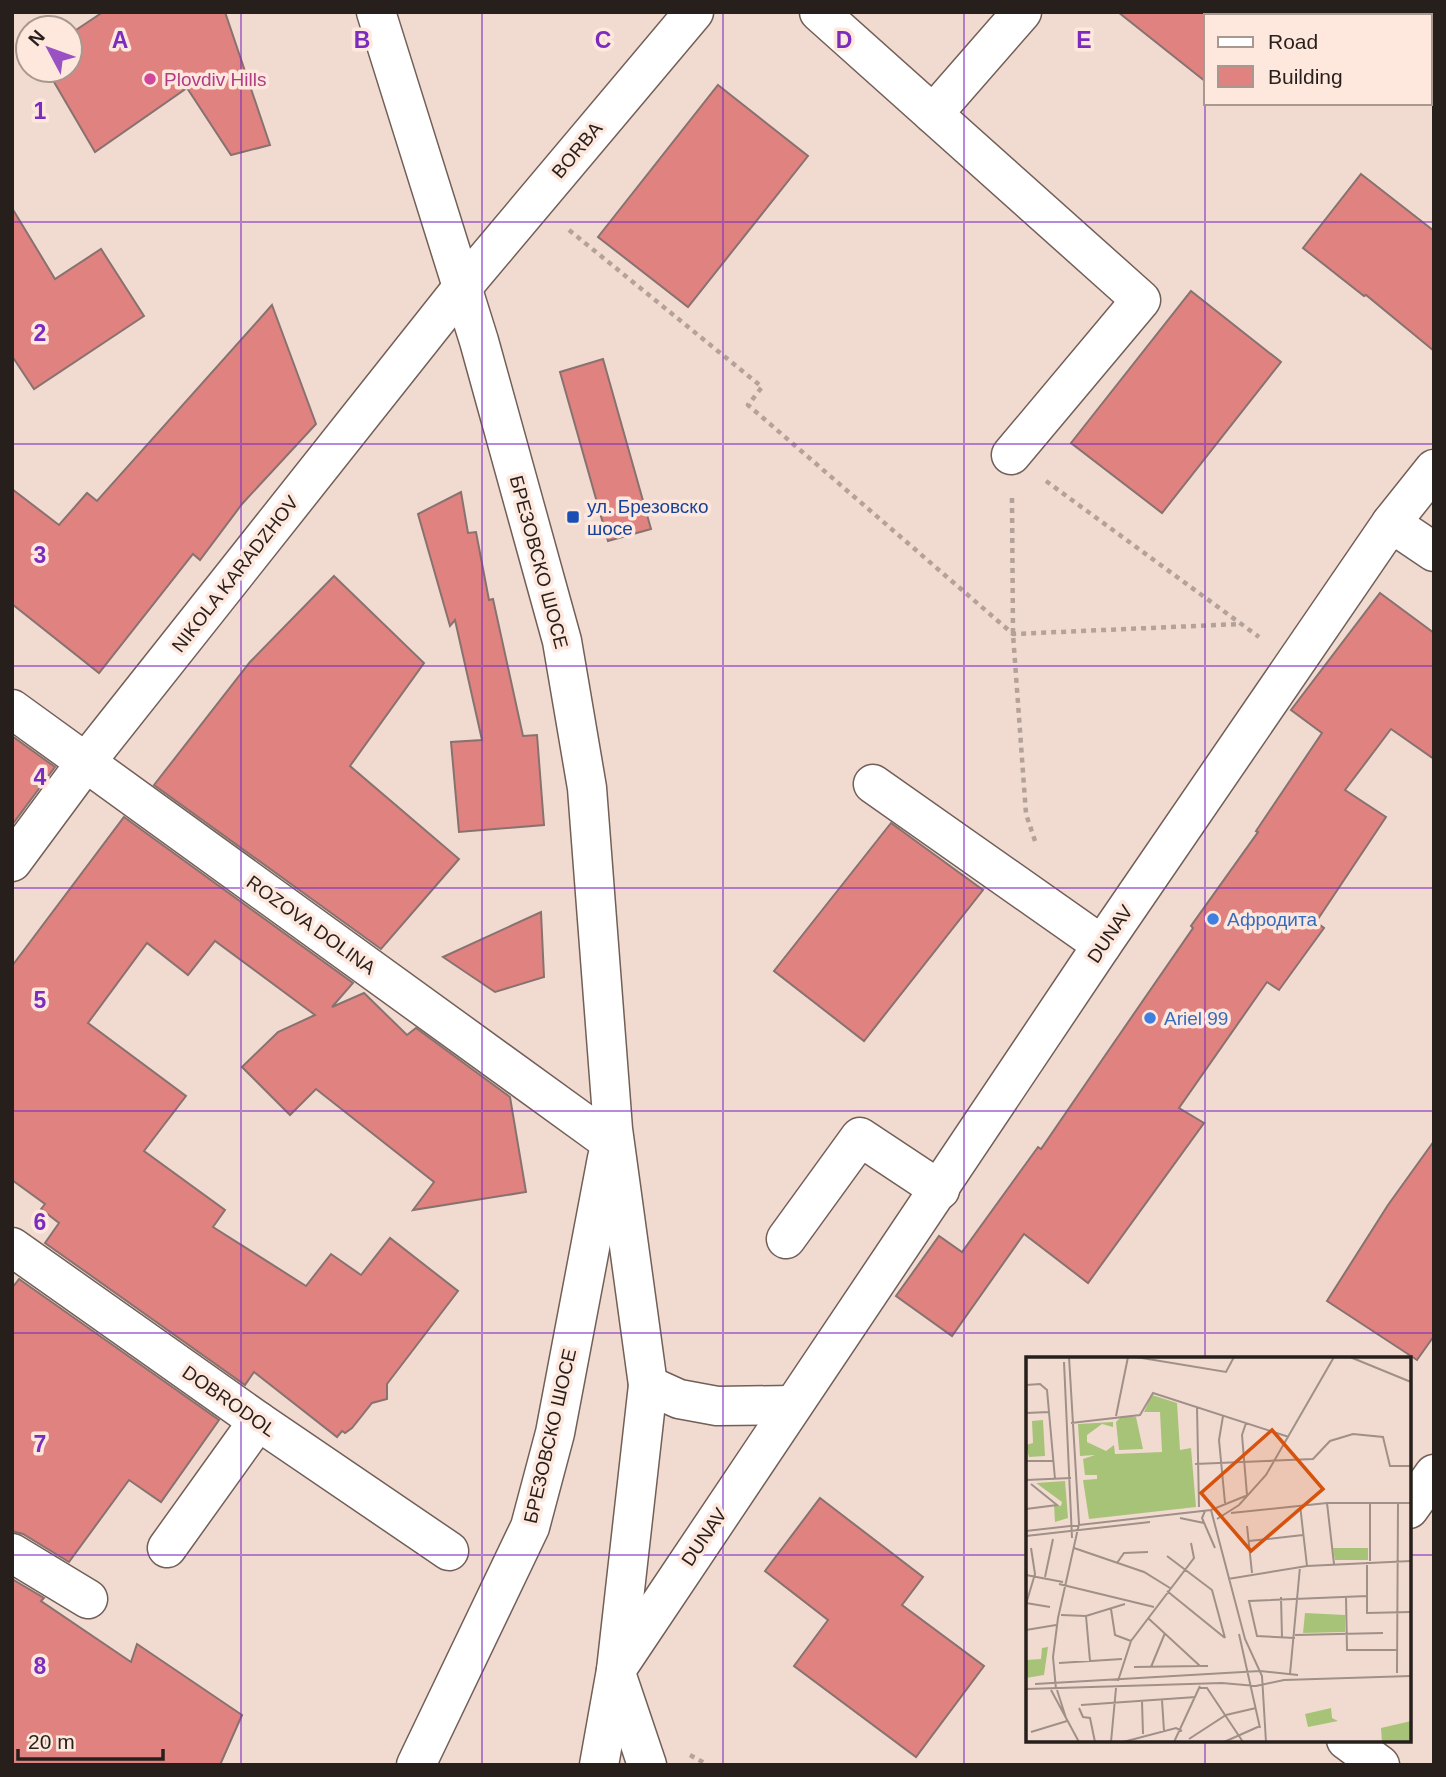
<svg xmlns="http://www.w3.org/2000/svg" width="1446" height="1777" font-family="Arial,sans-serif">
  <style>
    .building { fill: #e0827f; stroke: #887270; stroke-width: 2 }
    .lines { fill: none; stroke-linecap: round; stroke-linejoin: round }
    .minor-casing { stroke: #725f57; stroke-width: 41 }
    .major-casing { stroke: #725f57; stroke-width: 41 }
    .path { stroke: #b4a29a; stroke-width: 4.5; stroke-dasharray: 5 5; stroke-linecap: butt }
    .minor { stroke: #fff; stroke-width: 38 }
    .major { stroke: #fff; stroke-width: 38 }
    .grid { fill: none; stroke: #7b2cbf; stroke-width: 2; stroke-opacity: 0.55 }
    .hotel-dot { fill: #d1479c; stroke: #fee8de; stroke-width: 2.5 }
    .transit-dot { fill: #1a4fb4; stroke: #fee8de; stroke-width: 2.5 }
    .shop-dot { fill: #3f7fe0; stroke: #fee8de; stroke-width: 2.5 }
    .labels { text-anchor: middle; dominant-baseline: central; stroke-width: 7; stroke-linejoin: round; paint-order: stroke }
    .hotel-label { font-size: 19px; fill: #b23c85; stroke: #fee8de; text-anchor: start }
    .street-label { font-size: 19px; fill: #271f1b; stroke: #fee8de }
    .transit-label { font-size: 19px; fill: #164399; stroke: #fee8de; text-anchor: start }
    .shop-label { font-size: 19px; fill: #366cbe; stroke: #fee8de; text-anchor: start }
    .inset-road { fill: none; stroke: #a09088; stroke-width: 2 }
    .view { fill: #d5530e; fill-opacity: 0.15; stroke: #d5530e; stroke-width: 3.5 }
    .inset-edge { fill: none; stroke: #271f1b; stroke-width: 3.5 }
    .grid-label { font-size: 23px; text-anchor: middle; font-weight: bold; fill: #7b2cbf; stroke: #fee8de; stroke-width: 7; stroke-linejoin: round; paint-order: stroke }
  </style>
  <rect width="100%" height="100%" fill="#f1dbd1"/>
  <!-- building -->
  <g class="building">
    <polygon points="103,12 225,12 270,145 231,155 187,88 95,152 47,70 70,70 70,34"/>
    <polygon points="1118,12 1206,12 1206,82"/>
    <polygon points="718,85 808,156 688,307 598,237"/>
    <polygon points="1361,174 1434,231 1434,351 1366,295 1364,296 1303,248"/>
    <polygon points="12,208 55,279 101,249 144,316 34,389 12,356"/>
    <polygon points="1191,291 1281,362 1162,513 1071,443"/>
    <polygon points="272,305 316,424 242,504 200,560 193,554 99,673 12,604 12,489 59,525 87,493 97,501"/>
    <polygon points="603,359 651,529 608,541 560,372"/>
    <polygon points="461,492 468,533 476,532 489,600 493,599 523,736 537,735 544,825 459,832 451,742 482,740 455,620 450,626 418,514"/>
    <polygon points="334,576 424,663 350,766 459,859 381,949 154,785 250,662"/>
    <polygon points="1380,593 1434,633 1434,759 1391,729 1345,790 1386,817 1316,922 1324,928 1279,990 1267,982 1179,1108 1204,1123 1088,1283 1024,1234 952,1336 896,1296 939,1236 962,1252 1038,1147 1041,1149 1102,1060 1193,928 1191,926 1258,832 1256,831 1322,733 1291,710"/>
    <polygon points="12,736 55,767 12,825"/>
    <polygon points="124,817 353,983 332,1007 364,993 407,1035 416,1028 510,1097 526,1192 413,1210 434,1182 316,1089 290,1115 242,1067 278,1032 315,1015 215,941 188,975 147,943 88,1023 186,1096 144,1151 225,1210 213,1227 306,1286 331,1254 361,1275 390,1238 458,1291 387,1384 387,1399 372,1403 352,1428 345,1433 342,1431 337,1437 254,1372 245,1385 45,1243 59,1223 41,1209 45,1204 12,1180 12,966"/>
    <polygon points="891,823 983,890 864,1041 774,971"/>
    <polygon points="541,912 544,977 495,992 443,957"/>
    <polygon points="1434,1141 1434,1336 1417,1360 1327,1301 1388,1205"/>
    <polygon points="19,1279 219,1420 161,1502 129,1480 69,1562 23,1534 12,1531 12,1288"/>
    <polygon points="820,1498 923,1577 902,1605 984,1666 916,1757 794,1666 828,1620 765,1571"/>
    <polygon points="12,1579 44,1598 41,1601 131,1662 137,1644 242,1715 220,1765 12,1765"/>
  </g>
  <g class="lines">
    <!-- minor casing -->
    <g class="minor-casing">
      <g id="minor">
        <polyline points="819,12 1141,300 1011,455"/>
        <polyline points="933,114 1022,12"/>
        <polyline points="1391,523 1434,552"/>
        <polyline points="12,709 610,1142"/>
        <polyline points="873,784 1102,945"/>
        <polyline points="12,862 86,762 461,289 694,12"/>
        <polyline points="786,1239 860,1137 940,1190"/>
        <polyline points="12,1247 258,1421 449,1551"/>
        <polyline points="648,1385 679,1399 717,1406 792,1405"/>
        <polyline points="1409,1509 1434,1474"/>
        <polyline points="167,1548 258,1421"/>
        <polyline points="12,1553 88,1599"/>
        <polyline points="616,1670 1102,945 1391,523 1434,469"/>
        <polyline points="1346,1740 1380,1765"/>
      </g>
    </g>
    <!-- major casing -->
    <g class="major-casing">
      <g id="major">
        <polyline points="376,12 479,341 562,641 587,788 613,1129 648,1385 616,1670 599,1765"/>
        <polyline points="617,1676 647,1765"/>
        <polyline points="416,1765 530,1527 555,1433 607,1158"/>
      </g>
    </g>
    <!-- path -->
    <g class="path">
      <polyline points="569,230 762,387 748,405 1013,634 1240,624"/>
      <polyline points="1046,481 1259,637"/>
      <polyline points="1012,498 1013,634 1026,814 1036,844"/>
      <polyline points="690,1755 708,1765"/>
    </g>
    <!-- minor -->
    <use href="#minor" class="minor"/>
    <!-- major -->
    <use href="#major" class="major"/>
  </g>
  <!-- grid -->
  <path class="grid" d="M241 12V1765M482 12V1765M723 12V1765M964 12V1765M1205 12V1359M12 222H1434M12 444H1434M12 666H1434M12 888H1434M12 1111H1434M12 1333H1434M12 1555H1028M1409 1555H1434M1205 1740V1765"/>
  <!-- markers -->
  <circle class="hotel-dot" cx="150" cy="79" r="7"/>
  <rect class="transit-dot" x="566" y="510" width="14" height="14" rx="3.5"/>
  <g class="shop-dot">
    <circle cx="1213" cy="919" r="7"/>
    <circle cx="1150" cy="1018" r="7"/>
  </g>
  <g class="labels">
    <!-- hotel labels -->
    <g class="hotel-label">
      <text x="164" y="79">Plovdiv Hills</text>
    </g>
    <!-- street labels -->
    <g class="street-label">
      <text transform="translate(577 150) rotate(-50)">BORBA</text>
      <text transform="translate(539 562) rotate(75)">БРЕЗОВСКО ШОСЕ</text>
      <text transform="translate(235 574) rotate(-52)">NIKOLA KARADZHOV</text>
      <text transform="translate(311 925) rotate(36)">ROZOVA DOLINA</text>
      <text transform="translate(1110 934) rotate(-56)">DUNAV</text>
      <text transform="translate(229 1401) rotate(35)">DOBRODOL</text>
      <text transform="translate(550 1436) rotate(-77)">БРЕЗОВСКО ШОСЕ</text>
      <text transform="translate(704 1537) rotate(-56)">DUNAV</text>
    </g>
    <!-- transit labels -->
    <g class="transit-label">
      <text x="587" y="506">ул. Брезовско<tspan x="587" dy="22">шосе</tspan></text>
    </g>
    <!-- shop labels -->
    <g class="shop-label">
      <text x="1227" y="919">Афродита</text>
      <text x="1164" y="1018">Ariel 99</text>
    </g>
  </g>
  <!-- overview -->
  <g transform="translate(1026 1357)">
    <rect width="385" height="385" fill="#f1dbd1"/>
    <path d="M126 38 151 46 154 93 165 91 170 150 63 162 57 123 71 122V118H59L57 102 69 98 54 99 52 67 87 65V70L76 67 61 78V85L80 94 88 88 89 97 136 95 134 55H118ZM95 60H110L117 92 93 93 90 65ZM17 63 19 99 3 100 0 88 7 86 6 64ZM39 124 42 161 29 165 28 148 35 149 36 145 10 126ZM307 191H342V203H309ZM279 256 319 258V275L277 276ZM22 290 18 318 0 321V303L15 302 16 291ZM305 351 306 361 312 364 282 370 279 357ZM385 364V385H356L355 371Z" fill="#a7c378"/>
    <path class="inset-road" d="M110 0 200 15 208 0M324 0 385 25M38 5 46 181M0 28 14 27 21 33 29 122M171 50 173 150M0 56 23 55M90 59 102 0M197 59 193 83 199 146M45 66 114 58 127 36 263 80M220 66 216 78 221 138M0 104H27M169 107 287 102 304 84 327 77 357 80 364 109H385M0 123 45 121M301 146 308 207M274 148 281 209M0 152 31 148 5 127M185 153 219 282 236 319 240 385M179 154 176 161 189 191M205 156 301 146H385M154 161 178 166M191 162 213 148 240 118 308 0M221 169 226 216M0 174 185 153 222 138M0 179 124 165M223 184 277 178M48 191 118 215 144 231M141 199 186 233 199 281M344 204V146M341 205V256L385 255M91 206 98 196 122 195M0 218 37 225M19 220 27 182M202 222 281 209 385 204M33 227 128 250M141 234 199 281M255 240 256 281M320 240 321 293H371M0 246 24 250M0 247 9 217 5 191M85 252 89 278 105 284M35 258 60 259 99 247M60 259 64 304M122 261 174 309H182M0 273 30 268M213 277 234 371M269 278 357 276M269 281 231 279 223 244 341 239M33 306 96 302M108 310 173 309M125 310 139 276M371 316 372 146M264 317 274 210M92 324 105 284 168 201 165 186M9 327 234 314 272 318M174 331H181L217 385M0 332 196 326 230 329 258 323 385 319M30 332 27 300 32 261 53 167 43 0M25 333 53 385M31 333 40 361M136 343 138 374M116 344 117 377M55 348 170 340M53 351 57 360 64 361 69 385M5 375 41 364M163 382 200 358 230 351M85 385 90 331M97 385 150 371 156 374M148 385 174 329M198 385 234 369"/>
    <path class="view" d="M246 73 297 132 225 194 175 136Z"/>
    <rect width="385" height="385" class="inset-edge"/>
  </g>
  <g class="grid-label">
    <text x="120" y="48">A</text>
    <text x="362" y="48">B</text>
    <text x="603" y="48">C</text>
    <text x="844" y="48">D</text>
    <text x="1084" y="48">E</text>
    <text x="40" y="119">1</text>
    <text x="40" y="341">2</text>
    <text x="40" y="563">3</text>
    <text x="40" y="785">4</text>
    <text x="40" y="1008">5</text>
    <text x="40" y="1230">6</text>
    <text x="40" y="1452">7</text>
    <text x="40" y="1674">8</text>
  </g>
  <!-- border -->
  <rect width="1446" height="1777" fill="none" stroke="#271f1b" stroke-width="28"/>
  <!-- legend -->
  <rect x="1204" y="14" width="228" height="91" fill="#fee8de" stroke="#a89890" stroke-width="2"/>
  <rect x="1218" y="37" width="35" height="10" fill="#ffffff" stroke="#a89890" stroke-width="2"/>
  <text x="1268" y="49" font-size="21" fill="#271f1b">Road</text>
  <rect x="1218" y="66" width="35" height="21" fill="#e0827f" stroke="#a89890" stroke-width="2"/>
  <text x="1268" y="84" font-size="21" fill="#271f1b">Building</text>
  <!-- north arrow -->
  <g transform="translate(49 49) rotate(311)"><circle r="33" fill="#fee8de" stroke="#a89890" stroke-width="2"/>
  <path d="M0-5L12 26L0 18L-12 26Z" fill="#9951c4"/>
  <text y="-10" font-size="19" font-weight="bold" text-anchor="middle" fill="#271f1b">N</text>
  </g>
  <!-- scale -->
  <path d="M18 1749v10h145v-10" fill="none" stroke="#271f1b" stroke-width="3.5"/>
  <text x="28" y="1749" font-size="21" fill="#271f1b" stroke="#fee8de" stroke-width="5" paint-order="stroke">20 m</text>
</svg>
